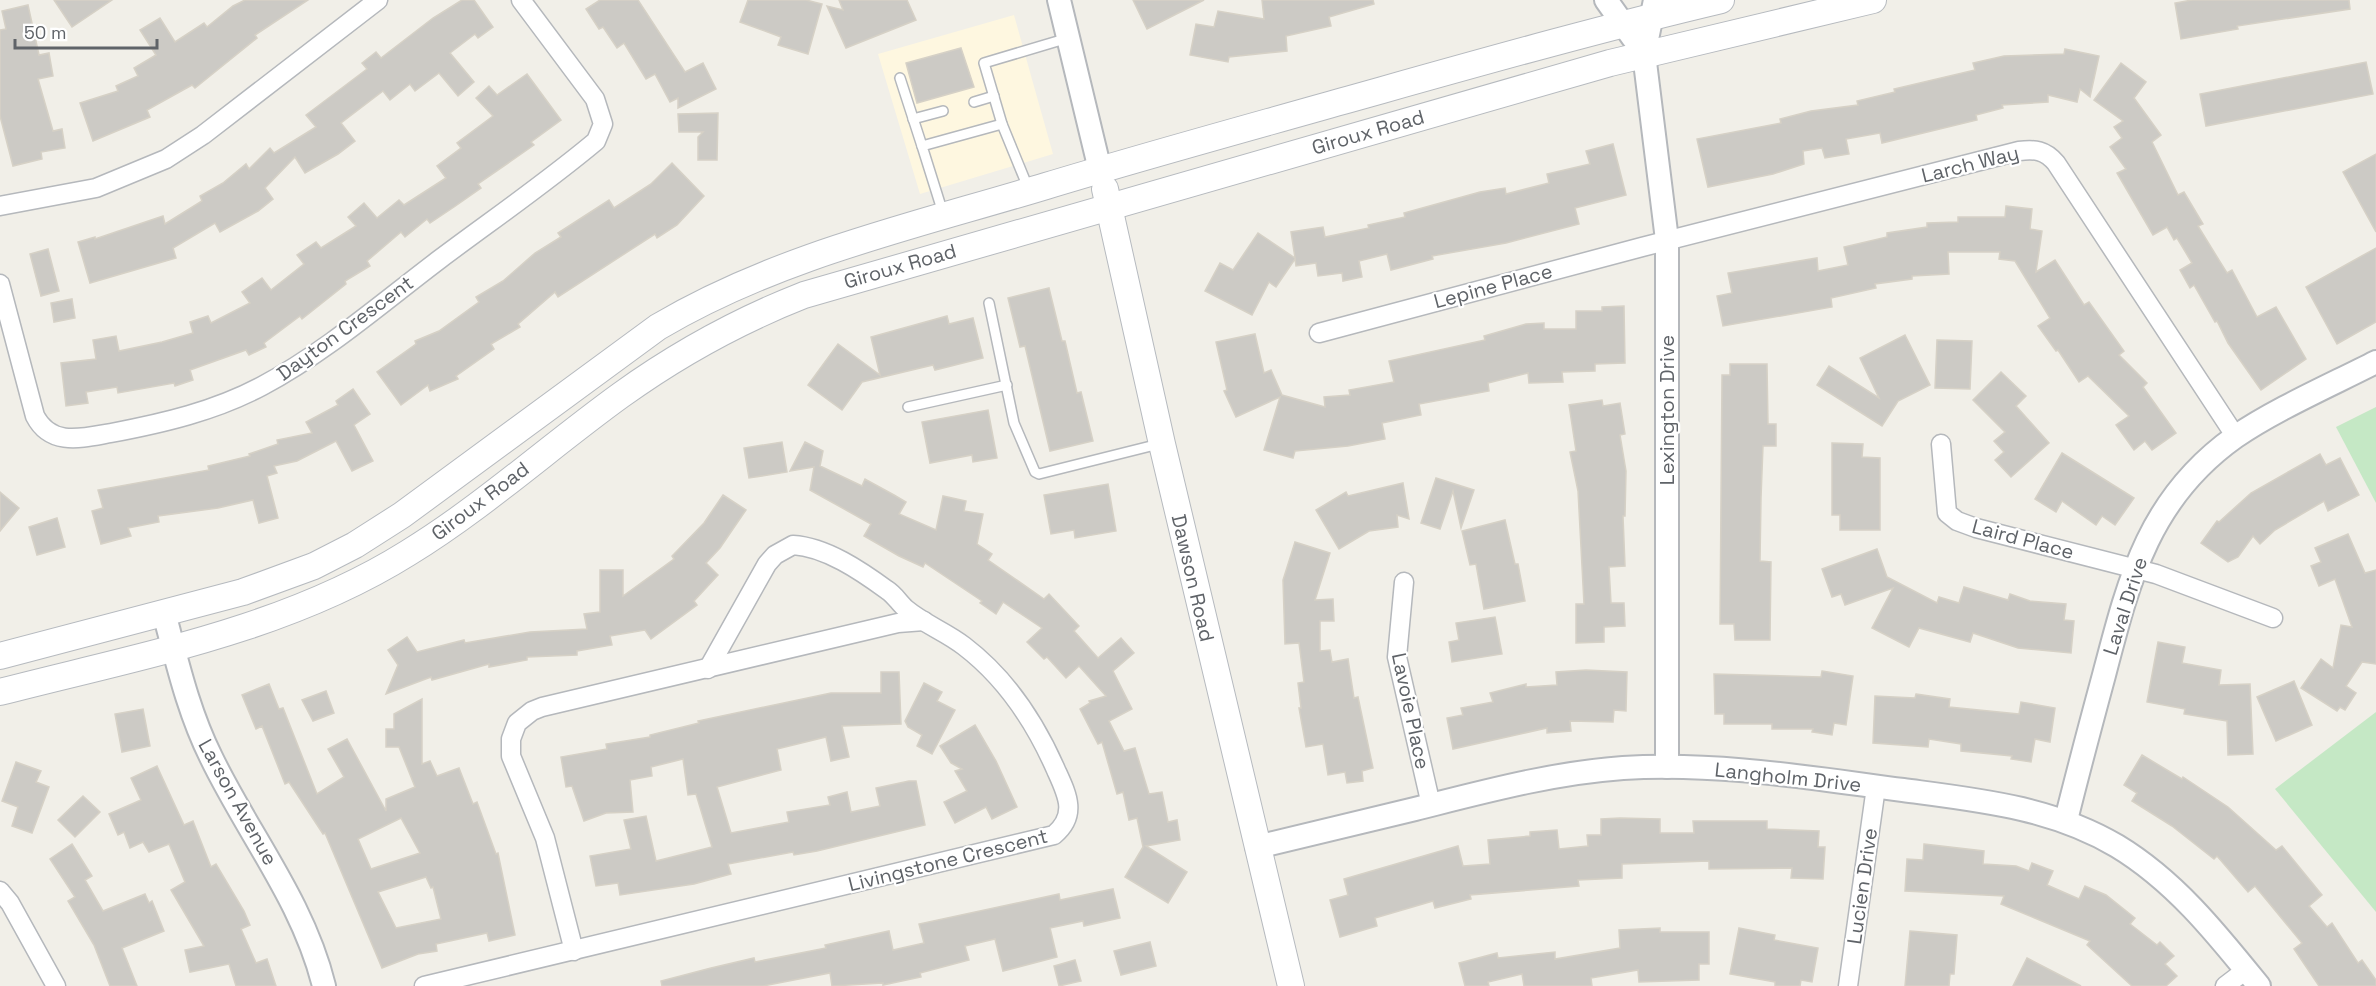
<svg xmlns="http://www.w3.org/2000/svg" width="2376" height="986" font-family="'Space Grotesk',sans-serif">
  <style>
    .commercial { fill: #fef7e0 }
    .green { fill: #c5e8c5 }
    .building { fill: #cccac5; stroke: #d6d1c6; stroke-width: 1.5; fill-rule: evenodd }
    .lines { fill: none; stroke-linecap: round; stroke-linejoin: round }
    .service-casing { stroke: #b5b8bc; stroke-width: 12 }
    .minor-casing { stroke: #b5b8bc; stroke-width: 21 }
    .tertiary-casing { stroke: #b5b8bc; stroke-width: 26 }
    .secondary-casing { stroke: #b6babf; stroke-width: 28 }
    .service { stroke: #fff; stroke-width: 9 }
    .minor { stroke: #fff; stroke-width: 18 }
    .tertiary { stroke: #fff; stroke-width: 22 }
    .secondary { stroke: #fff; stroke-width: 26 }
    .labels { text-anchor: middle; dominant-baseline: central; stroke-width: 4.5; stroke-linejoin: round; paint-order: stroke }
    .street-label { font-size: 20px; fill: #5f6368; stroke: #fff }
  </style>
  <rect width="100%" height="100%" fill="#f1efe8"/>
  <!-- commercial -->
  <polygon class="commercial" points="1014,15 1053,154 920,194 878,54"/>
  <!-- green -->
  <g class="green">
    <polygon points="2376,407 2376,503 2336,427"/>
    <polygon points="2376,712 2376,912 2275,789"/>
  </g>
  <!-- building -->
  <g class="building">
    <polygon points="54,0 112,0 72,27"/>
    <polygon points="245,0 308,0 255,35 257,38 195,88 192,85 147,110 150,117 93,141 80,103 118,91 116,86 138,76 134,68 156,55 140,30 160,18 175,42 204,23 207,27 233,6"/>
    <polygon points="462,0 474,0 493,27 478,38 475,34 450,53 474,82 458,96 439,73 415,91 410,84 390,100 383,91 341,123 355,141 338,154 305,173 295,157 265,188 273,199 258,211 220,232 215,223 173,248 176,258 90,283 78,242 95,237 95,239 163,216 165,224 202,201 200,196 223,183 246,164 249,169 270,148 274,153 316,127 306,115 367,69 362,63 376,52 381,58 433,18"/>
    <polygon points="600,0 638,0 685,72 703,63 716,89 678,108 678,98 670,102 655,74 646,79 624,43 617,48 603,27 599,29 586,9"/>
    <polygon points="748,0 806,0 822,4 808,54 778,45 781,37 740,22"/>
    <polygon points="839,0 907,0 916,20 846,48 827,6 843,10"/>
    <polygon points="1133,0 1204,0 1147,29"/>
    <polygon points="1262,0 1373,0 1374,4 1329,17 1331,26 1286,36 1287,51 1229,57 1228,62 1190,55 1196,24 1214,27 1218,11 1264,19"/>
    <polygon points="2192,0 2349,0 2350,9 2237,26 2238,29 2181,39 2175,3"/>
    <polygon points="28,5 39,55 49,53 53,76 38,79 53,131 62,129 65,148 41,152 42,159 13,166 0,116 0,30 6,29 2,11"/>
    <polygon points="961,48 974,87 917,103 906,63"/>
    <polygon points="2065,49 2099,56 2090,97 2080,89 2077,102 2048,95 2048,102 2002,105 2003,108 1976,115 1977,120 1882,143 1880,133 1846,139 1849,154 1825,158 1822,148 1803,151 1804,164 1773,174 1708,187 1697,139 1781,123 1780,119 1811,111 1858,105 1857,101 1895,92 1894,89 1975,70 1973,63 2004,56 2064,54"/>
    <polygon points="2366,62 2373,94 2206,126 2200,94"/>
    <polygon points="2121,63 2146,82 2134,98 2161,135 2152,142 2178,195 2184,192 2203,224 2198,226 2227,273 2232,270 2257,317 2276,307 2306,359 2261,390 2228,343 2217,321 2215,322 2194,285 2190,288 2180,270 2192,263 2177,238 2174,240 2167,227 2153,235 2117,173 2126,169 2110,147 2122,138 2114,127 2123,121 2094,100"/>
    <polygon points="527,74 561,120 531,142 534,145 478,184 481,188 454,207 430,223 427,219 405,237 401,232 367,261 370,266 345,281 346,284 302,319 300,316 264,343 266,347 249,355 246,350 190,370 193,380 175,386 174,383 118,393 117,387 86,392 88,403 66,406 61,363 96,359 93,340 116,336 119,351 162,342 193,333 190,322 208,316 211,323 250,303 242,292 262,278 271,290 304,264 297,255 316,242 321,248 356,226 348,217 364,203 377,218 399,200 404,205 446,178 437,166 461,148 457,143 493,116 476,98 489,86 497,95"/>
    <polygon points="718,113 717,160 698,160 698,137 703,132 679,132 678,114"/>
    <polygon points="1613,144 1626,195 1575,208 1579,224 1506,243 1432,256 1433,259 1391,270 1387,254 1359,261 1362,277 1343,281 1342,273 1318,276 1316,263 1296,266 1295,259 1276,287 1269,282 1252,315 1205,291 1220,263 1233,270 1258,233 1295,258 1291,232 1323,227 1325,237 1369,228 1368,225 1405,217 1404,213 1480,192 1505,188 1506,194 1549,183 1547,174 1590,164 1586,151"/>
    <polygon points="2376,154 2376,232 2343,172"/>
    <polygon points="672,163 704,196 677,225 657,238 655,234 558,297 555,292 518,324 520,327 491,344 494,349 456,376 458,379 430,391 428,385 401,405 377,372 416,344 415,341 439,331 479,302 476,297 503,281 535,253 561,237 558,233 609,200 614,208 651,184"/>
    <polygon points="2006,206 2032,209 2030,229 2042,231 2036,272 2055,260 2084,305 2089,302 2124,351 2119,355 2147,383 2143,387 2176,433 2152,450 2145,441 2134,450 2116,425 2129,416 2088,376 2079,382 2058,350 2056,351 2038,326 2050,318 2015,261 1999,259 2000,252 1948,252 1949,274 1912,276 1912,279 1875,284 1876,288 1831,298 1832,307 1723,326 1717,296 1732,293 1728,273 1817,258 1818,271 1848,265 1844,247 1887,237 1887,233 1927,227 1927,223 1958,222 1958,217 2005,217"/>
    <polygon points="2376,248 2376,322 2337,344 2306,287"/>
    <polygon points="48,249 59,291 41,296 30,254"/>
    <polygon points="1049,288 1062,341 1065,341 1077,393 1081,392 1093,441 1050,451 1025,346 1020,347 1008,298"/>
    <polygon points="72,299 75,318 54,322 51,303"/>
    <polygon points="1624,306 1625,363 1595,364 1595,371 1562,372 1563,382 1529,383 1528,373 1488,383 1489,391 1419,404 1421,415 1382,423 1385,439 1348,446 1295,451 1293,458 1264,450 1280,397 1236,417 1224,391 1227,390 1216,342 1255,334 1264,373 1271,370 1282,395 1325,407 1324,397 1350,395 1349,390 1394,382 1389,361 1485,340 1484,336 1526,324 1544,323 1544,329 1576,329 1576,311 1602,311 1602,307"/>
    <polygon points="947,316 949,324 973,318 983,358 935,370 933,365 862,382 842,410 808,385 838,344 880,375 871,337"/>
    <polygon points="1905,335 1930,385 1898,401 1882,426 1817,385 1829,366 1879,398 1860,358"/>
    <polygon points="1937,340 1972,341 1970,389 1935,388"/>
    <polygon points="1730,364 1767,364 1768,424 1776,424 1776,446 1763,446 1761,498 1760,561 1771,562 1770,640 1735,640 1734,624 1720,624 1722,375 1730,375"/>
    <polygon points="2001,372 2026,396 2016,406 2049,443 2011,477 1995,460 2004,452 1994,441 2005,432 1973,400"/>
    <polygon points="353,389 370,414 354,425 373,461 352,471 336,441 297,461 274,466 277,473 267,476 278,518 259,523 253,500 218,508 158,516 159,522 128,528 131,536 101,544 92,511 103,508 98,490 209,470 208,466 250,456 249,454 278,444 277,440 312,433 306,422 338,405 336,401"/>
    <polygon points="1602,400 1603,406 1620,403 1625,434 1620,435 1626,471 1625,516 1623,516 1625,566 1609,567 1611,603 1624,603 1625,626 1604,627 1604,642 1576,643 1576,604 1584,604 1578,491 1570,452 1576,451 1569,405"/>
    <polygon points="988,410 997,458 973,462 972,455 930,463 922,422"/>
    <polygon points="782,442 787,472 749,478 744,448"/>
    <polygon points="805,442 823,451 820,466 862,486 865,479 894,495 906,502 899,514 936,530 943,496 966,501 964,511 983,514 977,544 992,554 988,560 1044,599 1049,594 1079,626 1074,631 1098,658 1121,638 1134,653 1113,671 1132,709 1109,721 1124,751 1135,748 1149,794 1162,792 1168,822 1177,820 1180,840 1146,846 1187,872 1168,903 1125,877 1143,847 1137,818 1129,820 1123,792 1117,794 1102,742 1098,744 1080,709 1090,703 1089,701 1106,696 1079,666 1066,678 1047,657 1044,659 1027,642 1042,628 1003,602 996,614 980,603 982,601 925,563 923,567 899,556 864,536 871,524 810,490 814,467 790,471"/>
    <polygon points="1832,443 1863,444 1862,457 1880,458 1880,530 1840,530 1840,515 1832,515"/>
    <polygon points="2062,453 2134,498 2115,525 2102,516 2096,525 2062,501 2056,512 2035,499"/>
    <polygon points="2320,454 2326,465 2340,458 2359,495 2328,511 2324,501 2275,530 2260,544 2253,536 2238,557 2228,562 2201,543 2217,521 2219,522 2251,493"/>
    <polygon points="1436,478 1474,490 1461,528 1453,491 1440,529 1421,523"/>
    <polygon points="1403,483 1409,519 1397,515 1398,527 1369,531 1339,549 1316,510 1346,492 1348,496"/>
    <polygon points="1108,484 1116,531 1075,538 1074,530 1051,534 1044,495"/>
    <polygon points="0,492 19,508 0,531"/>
    <polygon points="723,495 746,510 720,548 706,563 718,575 694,601 697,605 651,639 645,630 610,636 612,645 577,651 577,655 527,657 527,660 489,667 489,664 432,680 431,677 386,694 398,665 388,650 407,637 417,652 464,640 465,643 530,632 587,629 584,614 600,612 600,570 623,570 623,596 674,559 672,556 704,523"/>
    <polygon points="57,518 65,547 37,555 29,527"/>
    <polygon points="1505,520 1515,564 1518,564 1525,601 1484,609 1476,564 1470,565 1462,531"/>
    <polygon points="2348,534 2365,573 2376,570 2376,664 2362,662 2346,686 2356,693 2345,710 2340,707 2337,711 2301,688 2321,659 2333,668 2341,625 2352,627 2335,579 2319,586 2311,566 2321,562 2315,548"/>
    <polygon points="1295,542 1330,553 1315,600 1333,599 1334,621 1320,621 1320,651 1330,650 1332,662 1348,659 1354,698 1358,697 1373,768 1362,771 1363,781 1347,783 1345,772 1328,775 1323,744 1306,747 1299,708 1301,708 1298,683 1304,682 1299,643 1285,644 1283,580"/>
    <polygon points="1877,549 1887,577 1937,603 1939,597 1959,603 1964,587 2008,600 2010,594 2030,601 2066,604 2064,620 2074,621 2071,653 2018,648 1973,633 1970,642 1919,628 1909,647 1872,628 1893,588 1845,605 1841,594 1832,597 1822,569"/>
    <polygon points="1495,617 1502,654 1452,662 1449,642 1459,640 1456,623"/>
    <polygon points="2158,642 2185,647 2182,663 2221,670 2219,685 2250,684 2253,754 2228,755 2227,721 2184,714 2185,709 2147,702"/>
    <polygon points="1586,670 1627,672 1626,711 1614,710 1613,722 1570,721 1571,731 1547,733 1547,728 1453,749 1447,718 1463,715 1461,708 1493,702 1490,693 1526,684 1526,687 1557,685 1556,672"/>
    <polygon points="1822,671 1853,676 1846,725 1834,723 1832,735 1812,732 1813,729 1772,729 1772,724 1724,724 1724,714 1715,714 1714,674 1821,677"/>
    <polygon points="881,672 899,672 901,724 842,726 849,757 831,761 826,737 777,749 781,770 717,787 731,833 789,822 787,812 830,805 828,797 847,792 851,812 880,806 876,788 909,781 916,781 925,825 817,851 794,855 793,852 728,864 731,874 694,884 620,895 618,883 596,886 590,856 631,849 624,820 646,816 656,861 712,847 696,794 688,795 683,759 651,767 652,776 630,780 633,812 606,813 584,821 572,786 566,787 561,757 607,749 606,744 650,737 650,735 699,723 698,721 831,693 881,693"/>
    <polygon points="2294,681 2312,725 2276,741 2257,697"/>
    <polygon points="924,683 942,692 937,701 955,710 932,754 917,746 922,735 908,727 905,721"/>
    <path d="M269 684 279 709 283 708 317 794 344 777 328 749 347 739 386 811V799L415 787 399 747H386V729H394V714L422 699V764L430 761 437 776 459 768 473 804 477 802 496 854 498 853 515 935 489 941 487 933 436 944 437 951 418 954 382 968 325 833 323 834 289 782 285 784 262 726 256 729 242 695ZM401 818 420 853 371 869 358 839ZM426 877 431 888 433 887 441 919 396 928 378 892Z"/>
    <polygon points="326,691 334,713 313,721 302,700"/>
    <polygon points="1916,694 1950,699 1949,707 2019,714 2021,702 2055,708 2050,742 2035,739 2031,762 2011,759 2012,756 1961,751 1961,744 1929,739 1928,747 1873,743 1875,696 1915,698"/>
    <polygon points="143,709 150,746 122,752 115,714"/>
    <polygon points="975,725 996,761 1017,807 992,819 986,807 955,823 944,802 967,791 955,771 962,769 951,763 940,746"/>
    <polygon points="2142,755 2182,779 2183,777 2228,807 2276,850 2282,846 2322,895 2309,906 2327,927 2332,923 2358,963 2362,960 2376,980 2376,986 2319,986 2294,949 2302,943 2255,886 2248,892 2217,856 2214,859 2172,826 2132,801 2137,793 2124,785"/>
    <polygon points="16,762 41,771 36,782 49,787 32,833 12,826 18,807 2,801"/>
    <polygon points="157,766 184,825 193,821 211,867 216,864 244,911 250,925 241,929 256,963 267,959 276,986 236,986 229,964 190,972 185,950 204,946 171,890 185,882 169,844 149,852 143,842 130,848 124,832 118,835 109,814 141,800 131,778"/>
    <polygon points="83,796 100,812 75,837 58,820"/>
    <polygon points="1620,818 1660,819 1660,833 1694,833 1693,821 1767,821 1767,829 1819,831 1818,847 1825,847 1823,879 1791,878 1792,868 1709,869 1709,861 1622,864 1622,878 1578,880 1579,886 1470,895 1471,899 1435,908 1433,901 1375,918 1377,926 1340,937 1330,900 1348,895 1344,879 1458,846 1463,866 1490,864 1488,840 1530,836 1530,832 1557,830 1559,849 1588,846 1587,835 1601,835 1601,819"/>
    <polygon points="72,844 92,876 85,880 103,911 145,894 149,903 152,901 164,931 122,948 137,986 110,986 94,945 68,901 75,897 50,859"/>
    <polygon points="1924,844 1984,851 1983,864 2016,866 2029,871 2032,863 2053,871 2047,885 2079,899 2085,886 2106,895 2135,918 2130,924 2157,945 2160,942 2174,956 2165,964 2177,976 2166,986 2132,986 2087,945 2090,941 2001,904 2004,896 1905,891 1907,859 1923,860"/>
    <polygon points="1113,889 1120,918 1084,926 1083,921 1050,928 1057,957 1003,971 995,939 965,946 969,960 920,973 921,977 883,985 883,983 832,986 830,973 763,986 662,986 661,981 711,968 754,958 755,962 826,948 825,945 889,931 893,950 924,943 919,924 1059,894 1060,900"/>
    <polygon points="1660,928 1660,932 1709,932 1709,964 1699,964 1699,980 1639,982 1638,970 1591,978 1592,986 1524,986 1522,974 1488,982 1489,986 1465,986 1459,963 1497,953 1498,958 1555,952 1555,959 1620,948 1619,930"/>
    <polygon points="1739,928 1775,935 1774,940 1818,948 1812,982 1801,980 1800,986 1775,986 1775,982 1730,974"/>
    <polygon points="1910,931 1957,935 1954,974 1950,974 1949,986 1905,986"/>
    <polygon points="1150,942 1156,966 1121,975 1114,951"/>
    <polygon points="2027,958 2081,986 2013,986"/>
    <polygon points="1075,960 1081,981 1059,986 1054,966"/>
  </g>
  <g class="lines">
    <!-- service casing -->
    <g class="service-casing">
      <g id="service">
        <polyline points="900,78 922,146"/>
        <polyline points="974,102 994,96"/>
        <polyline points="913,119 943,111"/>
        <polyline points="1029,190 1002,124 984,63 1068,38"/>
        <polyline points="943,213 922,146 1002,124"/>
        <polyline points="989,303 1014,423 1035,472 1039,474 1159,444"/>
        <polyline points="908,407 1007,385"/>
      </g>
    </g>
    <!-- minor casing -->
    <g class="minor-casing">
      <g id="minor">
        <polyline points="0,206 96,188 166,159 203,135 378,0"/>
        <path d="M0 284 35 416C51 447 82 438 111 433 164 423 215 411 262 386 326 352 383 302 440 259 492 220 546 183 596 141L603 124 595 99 521 0"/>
        <path d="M1319 333 1642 247 2019 151C2035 149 2045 150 2056 163L2236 437"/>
        <polyline points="1941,444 1947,513 1957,521 1976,528 2156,574 2273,618"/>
        <polyline points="1404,582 1397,657 1431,805"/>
        <polyline points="0,891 10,903 56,986"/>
        <polyline points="574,951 545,838 511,756 511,739 517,723 532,711 542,707 898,623 924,621"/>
        <path d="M424 986 1054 835C1078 815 1067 794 1056 770 1035 722 1006 678 964 646 946 632 924 624 906 609 899 603 895 595 887 590 861 571 826 547 793 545L775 555 767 564 708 669"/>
        <polyline points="1848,986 1876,787"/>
        <polyline points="2225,986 2246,970"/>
      </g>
    </g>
    <!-- tertiary casing -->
    <g class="tertiary-casing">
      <g id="tertiary">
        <polyline points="1059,0 1100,170"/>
        <polyline points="1606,0 1633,38"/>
        <polyline points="1655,0 1644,54 1667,240 1667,767"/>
        <path d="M164 613C177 661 188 711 211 757 248 834 303 901 324 986"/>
        <path d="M2066 820C2078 772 2091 723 2104 675 2129 579 2149 498 2235 437 2276 409 2331 385 2376 362"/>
        <path d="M1257 847C1310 834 1363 822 1415 809 1483 792 1552 773 1623 768 1717 762 1811 778 1903 790 1978 800 2051 807 2117 846 2175 881 2217 934 2259 986"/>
      </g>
    </g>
    <!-- secondary casing -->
    <g class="secondary-casing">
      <g id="secondary">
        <polyline points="1105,189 1162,444 1291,986"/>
        <path d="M0 656 243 592 314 566 355 545 402 515 658 327C778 256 914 226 1046 186 1145 156 1244 129 1343 101 1468 66 1594 30 1721 0"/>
        <path d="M0 692C139 656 285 630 408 553 483 507 549 447 621 395 678 354 738 321 804 295L1610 63 1873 0"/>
      </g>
    </g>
    <!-- service -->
    <use href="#service" class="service"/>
    <!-- minor -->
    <use href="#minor" class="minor"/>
    <!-- tertiary -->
    <use href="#tertiary" class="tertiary"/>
    <!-- secondary -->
    <use href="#secondary" class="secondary"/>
  </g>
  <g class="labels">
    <!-- street labels -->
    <g class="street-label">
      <text transform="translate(1368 132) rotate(-16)">Giroux Road</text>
      <text transform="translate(1970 164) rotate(-14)">Larch Way</text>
      <text transform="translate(900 266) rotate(-16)">Giroux Road</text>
      <text transform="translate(1493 286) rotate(-15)">Lepine Place</text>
      <text transform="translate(345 328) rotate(-36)">Dayton Crescent</text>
      <text transform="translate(1667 410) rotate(-90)">Lexington Drive</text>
      <text transform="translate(480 501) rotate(-37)">Giroux Road</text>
      <text transform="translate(2023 539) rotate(15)">Laird Place</text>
      <text transform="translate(1193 578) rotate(77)">Dawson Road</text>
      <text transform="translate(2125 606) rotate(-72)">Laval Drive</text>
      <text transform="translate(1411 711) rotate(78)">Lavoie Place</text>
      <text transform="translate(1788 777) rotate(6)">Langholm Drive</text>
      <text transform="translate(238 802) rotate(61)">Larson Avenue</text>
      <text transform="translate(948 860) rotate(-14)">Livingstone Crescent</text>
      <text transform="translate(1862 886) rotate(-82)">Lucien Drive</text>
    </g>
  </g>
  <!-- scale -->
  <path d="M15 39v9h142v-9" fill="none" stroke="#5f6368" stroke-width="3"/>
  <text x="24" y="39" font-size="18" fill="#5f6368" stroke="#ffffff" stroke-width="4.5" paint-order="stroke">50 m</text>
</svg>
